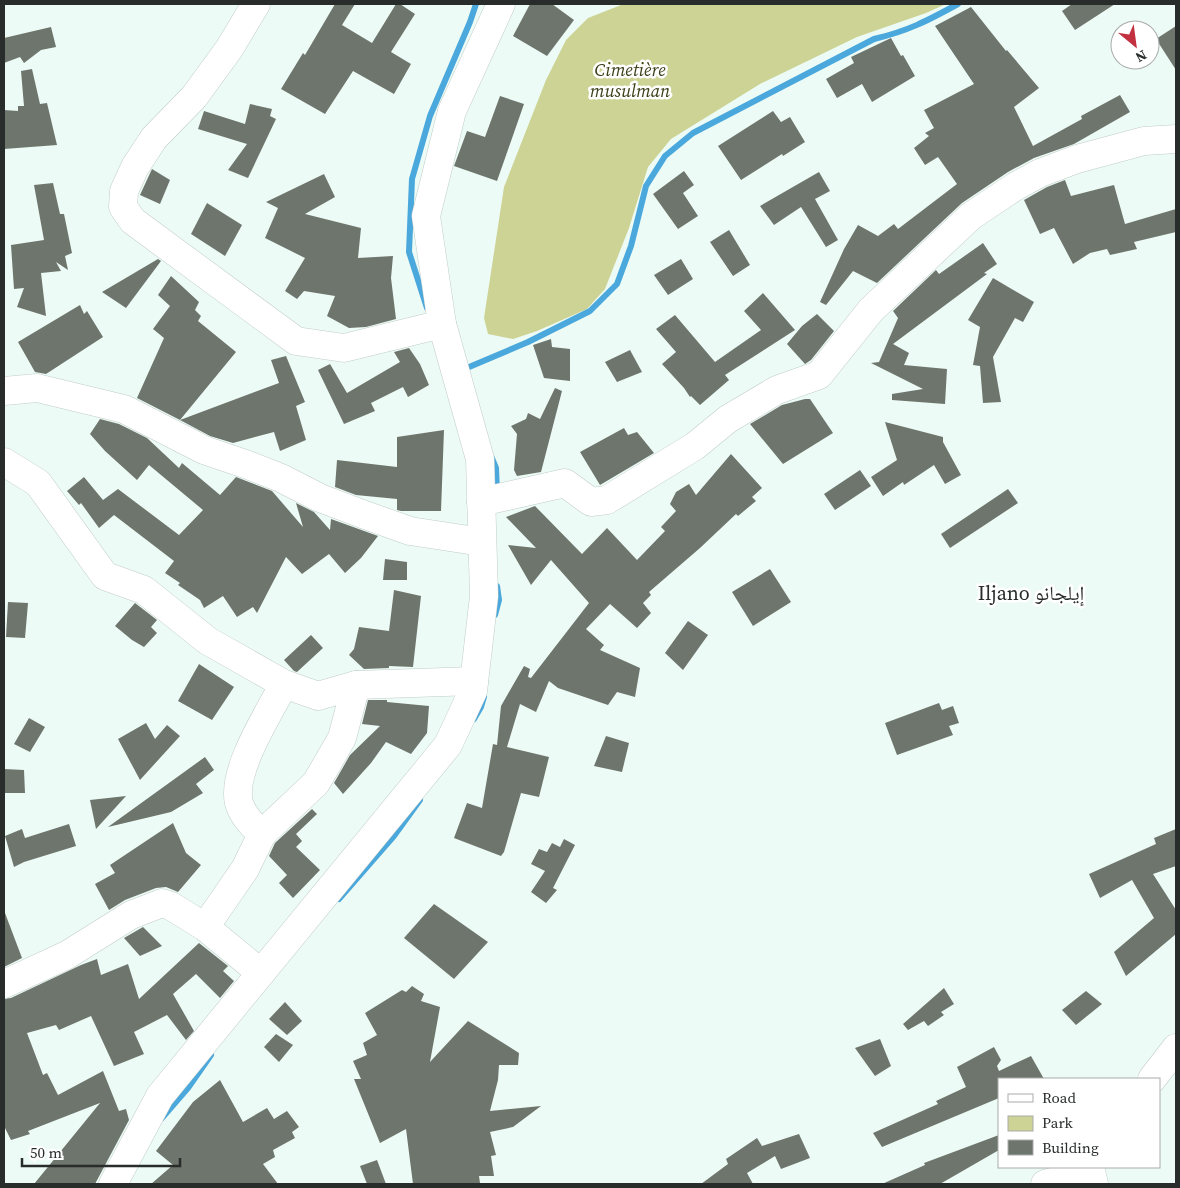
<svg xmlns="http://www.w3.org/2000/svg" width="1180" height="1188" font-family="'Source Serif 4','Noto Naskh Arabic',serif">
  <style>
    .green { fill: #cdd394 }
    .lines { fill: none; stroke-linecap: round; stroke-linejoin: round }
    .stream { stroke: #4aa8dc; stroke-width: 6 }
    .building { fill: #6e756d }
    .minor-casing { stroke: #c0cdc9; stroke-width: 29 }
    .minor { stroke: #fff; stroke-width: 28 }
    .labels { text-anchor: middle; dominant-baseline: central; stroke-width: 5; stroke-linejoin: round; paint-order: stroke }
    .park-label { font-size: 18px; font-style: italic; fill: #3c3f18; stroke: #fff }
    .quarter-label { font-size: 20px; fill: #282d2b; stroke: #fff }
  </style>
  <rect width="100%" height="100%" fill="#edfbf6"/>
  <!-- green -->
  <polygon class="green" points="633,4 946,4 926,13 857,37 760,84 671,139 648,167 629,228 605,289 587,309 537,331 513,339 488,334 484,318 504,187 546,80 566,40 588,18 621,5"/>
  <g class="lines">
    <!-- stream -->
    <g class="stream">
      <polyline points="427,308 409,252 412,179 430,116 470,22 476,4"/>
      <path d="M462 370 528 342 590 311 617 284 631 246 646 186 665 156 693 133 874 39C908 31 927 21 958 4"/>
      <polyline points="491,456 496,468 497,492"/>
      <polyline points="495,615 499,600 497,586"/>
      <polyline points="474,719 481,707 484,697"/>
      <polyline points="339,899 394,836 420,800"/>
      <polyline points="162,1118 188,1088 211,1055"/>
    </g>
  </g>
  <!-- building -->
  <g class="building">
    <polygon points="335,4 355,4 342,25 372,43 396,4 400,4 415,14 391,52 411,64 394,94 353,71 325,114 281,89 303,53 305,55"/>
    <polygon points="530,4 552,4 574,20 547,56 513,36"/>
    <polygon points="1072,4 1115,4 1075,30 1062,11"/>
    <polygon points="971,7 1006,51 1007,50 1039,88 1014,107 1033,146 1082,119 1081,116 1120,95 1130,112 1074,144 1034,158 1008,172 962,203 877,283 853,271 826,305 820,302 844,249 858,225 878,236 894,224 898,229 957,184 938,157 925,165 914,148 929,136 925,133 934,128 924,110 974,84 935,26"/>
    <polygon points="1176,26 1176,70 1156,39"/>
    <polygon points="51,27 56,47 41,50 24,63 20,57 4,63 4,38"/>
    <polygon points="891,38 901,56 903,55 915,76 872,102 862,84 837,98 826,79 854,63 851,57"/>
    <polygon points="32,69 40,104 47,103 57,145 4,149 4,110 18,111 18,106 24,106 21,71"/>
    <polygon points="500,96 524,104 497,181 454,166 467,131 485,137"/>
    <polygon points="250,104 272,109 270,116 276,119 248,178 228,170 247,144 198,129 204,111 245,124"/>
    <polygon points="773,111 781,122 790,117 805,142 783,156 782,154 741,180 718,146"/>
    <polygon points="152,169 170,180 160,204 140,195"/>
    <polygon points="684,171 694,185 683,193 698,216 678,229 653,194"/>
    <polygon points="819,172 830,191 815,199 838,240 826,247 801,207 774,225 760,206"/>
    <polygon points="324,174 335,197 305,214 361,228 358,258 393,256 391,278 396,319 366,327 349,328 327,316 335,296 304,291 297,299 285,291 305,258 265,238 278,208 266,202"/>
    <polygon points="1065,180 1071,196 1114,185 1125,224 1176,209 1176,232 1134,242 1137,249 1110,255 1107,249 1090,253 1073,264 1054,228 1040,234 1024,200 1047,187"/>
    <polygon points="53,183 60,214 64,214 72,253 65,256 68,270 56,262 61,271 41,273 46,316 17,307 24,288 14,289 11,245 44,240 34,185"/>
    <polygon points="207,203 242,225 225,256 191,234"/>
    <polygon points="729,230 750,265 733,276 710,242"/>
    <polygon points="983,243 997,264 984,273 987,274 893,344 909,353 904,365 947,369 945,404 892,400 892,394 923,389 871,363 879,362 898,318 893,311 936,270 939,274"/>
    <polygon points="158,259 161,261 126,308 102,292"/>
    <polygon points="681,259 693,279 668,295 654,275"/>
    <polygon points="171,276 199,302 195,310 201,316 198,321 236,352 180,420 137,398 164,338 153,329 170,306 158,295"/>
    <polygon points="993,278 1034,302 1023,322 1015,318 993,357 1001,402 983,403 980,366 973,365 980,327 968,320"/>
    <polygon points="763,293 795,330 725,375 729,380 700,405 691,396 690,397 684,388 662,364 676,352 656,329 675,315 715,362 761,330 744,311"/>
    <polygon points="80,305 84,314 87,311 103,337 46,374 35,372 18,342"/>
    <polygon points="817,314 834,331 811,360 805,364 787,344 802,326"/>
    <polygon points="551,339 552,347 570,349 570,381 544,378 533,345"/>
    <polygon points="409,348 420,364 429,385 408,397 403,387 371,403 375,411 344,424 318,370 330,364 347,393 400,362 394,352"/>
    <polygon points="630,350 642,372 617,382 605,362"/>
    <polygon points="286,356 305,402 296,406 306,440 280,451 274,432 233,443 210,436 180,420 279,383 271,360"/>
    <polygon points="555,388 562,391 541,472 517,476 514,470 517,434 511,426 526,419 528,413 540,419"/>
    <polygon points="805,399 810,399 833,433 783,464 750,424 782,405"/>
    <polygon points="100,419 119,424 147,438 179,468 182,463 220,495 236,477 272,491 303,527 296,503 314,512 330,530 331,519 378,536 361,558 345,573 329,554 302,574 286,557 257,613 253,607 237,617 223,596 204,608 200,600 178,585 180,583 165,573 174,561 114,515 99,528 81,503 79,505 67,491 84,477 103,500 118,489 179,535 203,510 149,465 137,480 105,451 90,434"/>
    <polygon points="885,422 943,437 943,442 961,475 945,484 934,465 904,485 903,482 883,496 871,477 897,460"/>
    <polygon points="624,428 628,435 637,432 654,453 600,485 580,452"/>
    <polygon points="444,430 441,511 401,511 397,510 397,499 356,495 335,487 337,460 397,467 397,437"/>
    <polygon points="731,454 762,488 752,497 756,501 738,516 736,514 700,548 649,592 651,595 643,603 651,613 637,628 610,604 586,629 604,645 600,650 640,668 635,697 617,692 608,705 558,688 549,681 536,712 520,704 507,747 549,757 539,797 521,793 504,852 501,856 454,838 467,803 482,808 493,744 497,745 501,706 524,666 530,669 528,677 531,678 589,603 551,560 531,585 508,545 536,548 506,517 535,506 582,554 607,528 637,560 665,531 661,527 676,511 670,504 676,492 689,484 696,495"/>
    <polygon points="860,470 871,486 835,510 824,494"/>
    <polygon points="1008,489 1018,503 950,548 941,534"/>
    <polygon points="385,559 407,562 407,580 383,580"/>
    <polygon points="770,569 791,602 753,626 732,592"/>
    <polygon points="394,590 421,596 413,667 389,666 389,668 364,669 349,655 354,649 359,627 389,631"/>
    <polygon points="8,602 28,603 25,638 6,637"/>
    <polygon points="135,603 157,620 151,627 157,633 144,647 132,640 115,626"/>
    <polygon points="688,621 708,635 683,670 665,653"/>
    <polygon points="311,635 323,648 297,672 294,671 284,660"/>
    <polygon points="199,664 234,687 212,720 178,701"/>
    <polygon points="368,700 387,700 387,702 429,706 427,733 411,754 386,742 371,763 343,794 334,783 350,755 380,726 362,724"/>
    <polygon points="939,703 942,710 953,706 959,723 949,726 953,735 897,755 885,723"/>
    <polygon points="29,718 45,727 30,752 14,744"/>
    <polygon points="146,723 155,739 167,725 180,736 140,780 118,739"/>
    <polygon points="606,736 629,743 622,772 594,766"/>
    <polygon points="205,757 214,770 196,784 203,793 171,812 108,827"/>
    <polygon points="4,769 24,770 25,793 4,793"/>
    <polygon points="126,796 96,829 90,800"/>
    <polygon points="312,809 317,814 296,834 302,841 296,847 320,870 293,898 279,883 287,875 269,856 275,843"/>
    <polygon points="173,823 186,853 201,865 178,892 166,887 156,888 125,900 109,910 95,884 115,873 110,865"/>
    <polygon points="69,824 76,846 24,862 14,867 5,836 22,829 25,838"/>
    <polygon points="1176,829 1176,866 1153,874 1176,910 1176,934 1126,976 1114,952 1154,918 1132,880 1100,898 1089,874 1156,844 1154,838"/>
    <polygon points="564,839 575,845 553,888 557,890 546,903 531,892 545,871 531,864 539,849 547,852 552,843 560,847"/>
    <polygon points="434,904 488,942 454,979 404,938"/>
    <polygon points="5,913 22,958 4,967 4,914"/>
    <polygon points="143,927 162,946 140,956 124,938"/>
    <polygon points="199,943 228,966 223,971 234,981 220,998 196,974 173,994 194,1031 186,1040 167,1015 134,1032 144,1054 114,1066 91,1016 59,1030 56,1025 27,1033 43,1075 47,1073 58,1095 103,1071 119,1111 126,1109 129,1120 95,1184 34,1184 100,1103 28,1131 30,1134 11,1140 4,1126 4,999 11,998 81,965 97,959 101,975 128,964 139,999"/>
    <polygon points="412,986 424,994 421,1001 440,1007 430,1062 468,1021 519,1053 518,1065 499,1065 498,1080 490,1111 541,1106 513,1127 490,1132 496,1155 491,1156 494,1176 479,1176 480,1183 413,1184 406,1129 380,1143 354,1079 361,1079 353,1061 367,1055 363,1043 377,1035 365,1013 402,990 406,992"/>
    <polygon points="944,988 954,1004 941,1012 944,1015 928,1026 924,1021 908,1030 903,1024"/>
    <polygon points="1086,991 1102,1004 1076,1025 1062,1010"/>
    <polygon points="285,1002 302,1021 287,1035 269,1019"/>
    <polygon points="276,1034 293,1045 279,1062 264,1047"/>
    <polygon points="880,1039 891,1066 875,1076 855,1048"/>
    <polygon points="994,1047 1001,1060 997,1066 999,1071 1031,1056 1044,1079 999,1079 999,1098 882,1147 873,1133 938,1104 936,1101 966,1087 957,1067"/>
    <polygon points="220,1080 243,1122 267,1108 274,1119 287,1111 299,1127 292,1132 295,1138 273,1150 275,1157 263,1164 278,1184 151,1184 173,1165 156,1151 193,1102"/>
    <polygon points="799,1134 810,1158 781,1169 775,1156 747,1173 753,1184 701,1184 728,1164 726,1159 757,1138 762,1146"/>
    <polygon points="999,1135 999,1150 940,1184 882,1184 925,1165 924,1163"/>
    <polygon points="377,1160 386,1184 367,1184 360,1166"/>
  </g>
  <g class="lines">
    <!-- minor casing -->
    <g class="minor-casing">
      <g id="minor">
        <polyline points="256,4 229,49 194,97 154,138 135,167 124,191 123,207 133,221 296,341 344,348 442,324"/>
        <polyline points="4,391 37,388 124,409 204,450 248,465 281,478 320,498 365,515 410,531 482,542"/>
        <polyline points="4,462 38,483 105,576 144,590 208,641 284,684 318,696 356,685 474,681"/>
        <polyline points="481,502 565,483 591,502 607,500 695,446 728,419 777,390 819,375 871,310 971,216 1016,186 1040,173 1077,159 1144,141 1176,139"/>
        <path d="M284 684C269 713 231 771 239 803 243 816 252 825 262 834L316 783 342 738 356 685"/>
        <polyline points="205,927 245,869 262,834"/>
        <polyline points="4,984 67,955 131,915 162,903 171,906 205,927 261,973"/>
        <polyline points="1152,1079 1176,1048"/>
        <polyline points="1090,1167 1094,1184"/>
        <polyline points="113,1184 160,1096 448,745 473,691 484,596 480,459 442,324 426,216 452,111 501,4"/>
        <polyline points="1045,1184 1063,1179 1080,1167"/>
      </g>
    </g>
    <!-- minor -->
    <use href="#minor" class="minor"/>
  </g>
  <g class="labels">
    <!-- park labels -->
    <g class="park-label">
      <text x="630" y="69">Cimetière<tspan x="630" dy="21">musulman</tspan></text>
    </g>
    <!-- quarter labels -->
    <g class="quarter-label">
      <text x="1031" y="593">Iljano إيلجانو</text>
    </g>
  </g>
  <!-- border -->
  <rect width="1180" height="1188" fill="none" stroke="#282d2b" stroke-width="10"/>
  <!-- legend -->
  <rect x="998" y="1078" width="162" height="90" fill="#ffffff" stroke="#a9abaa"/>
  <rect x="1008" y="1094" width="25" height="8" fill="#ffffff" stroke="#a9abaa"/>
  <text x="1042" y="1103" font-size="15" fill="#282d2b">Road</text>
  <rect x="1008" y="1116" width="25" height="15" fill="#cdd394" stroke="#a9abaa"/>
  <text x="1042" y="1128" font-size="15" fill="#282d2b">Park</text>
  <rect x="1008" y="1140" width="25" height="15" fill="#6e756d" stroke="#a9abaa"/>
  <text x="1042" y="1153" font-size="15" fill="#282d2b">Building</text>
  <!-- north arrow -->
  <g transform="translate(1135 45) rotate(151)"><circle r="24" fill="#ffffff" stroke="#a9abaa"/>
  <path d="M0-4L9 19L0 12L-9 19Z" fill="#c23140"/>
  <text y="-8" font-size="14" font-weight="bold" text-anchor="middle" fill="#282d2b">N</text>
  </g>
  <!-- scale -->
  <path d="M22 1158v8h158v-8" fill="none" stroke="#282d2b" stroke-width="2.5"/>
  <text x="30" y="1158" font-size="15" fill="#282d2b" stroke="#ffffff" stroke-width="4" paint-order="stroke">50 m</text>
</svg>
